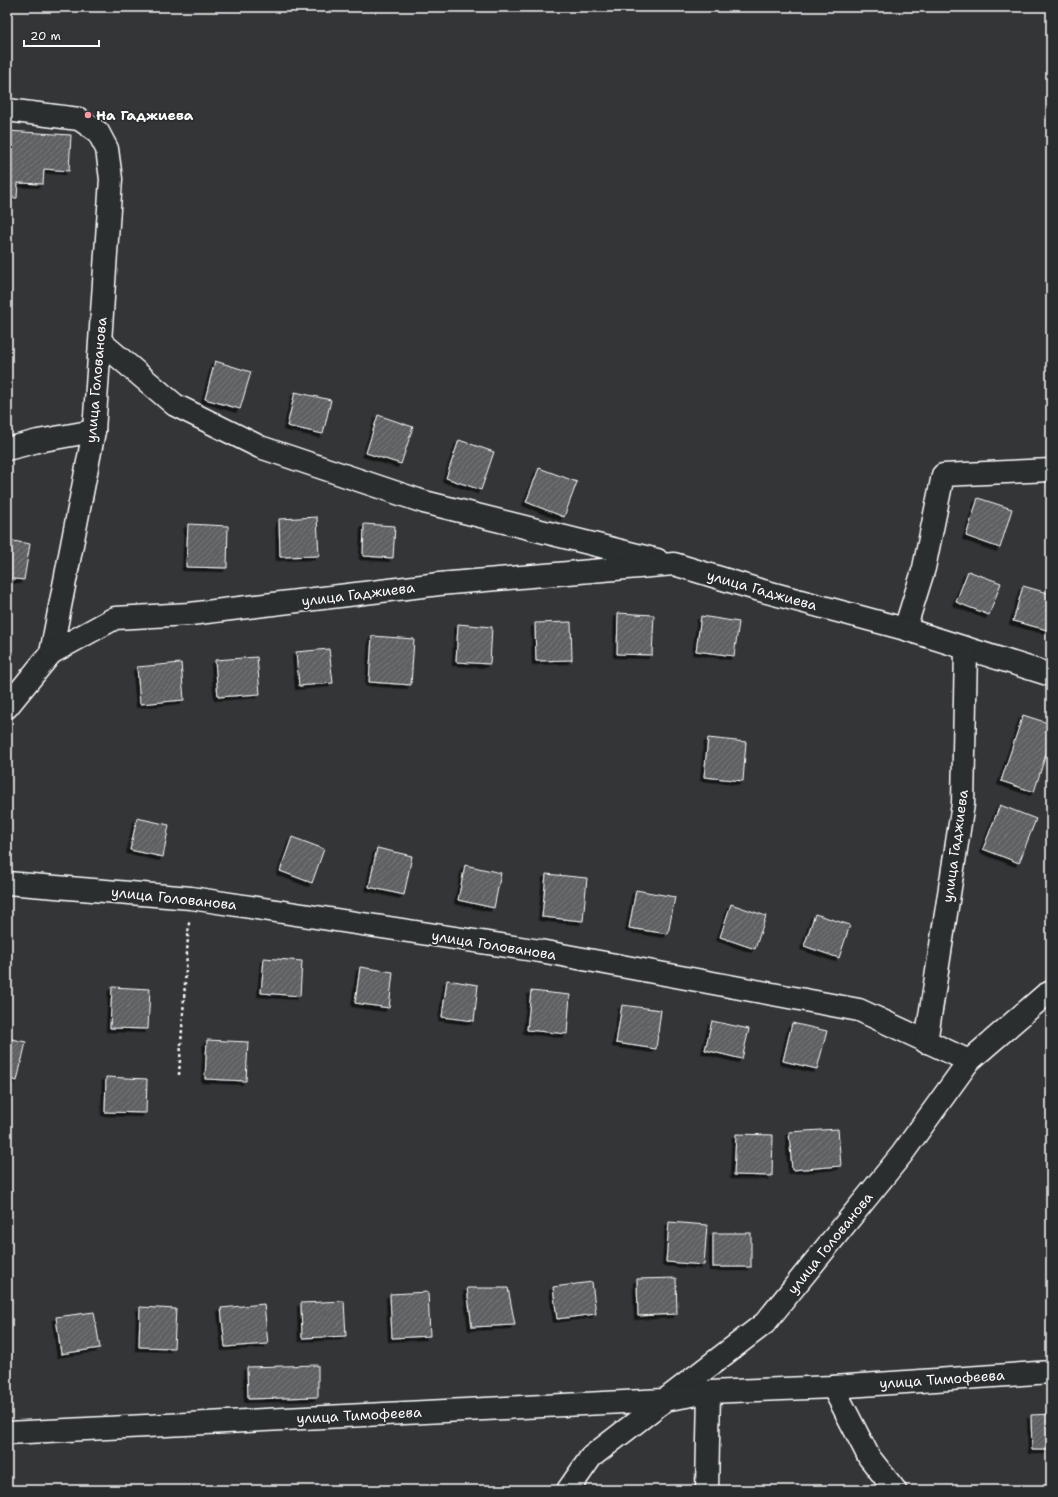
<svg xmlns="http://www.w3.org/2000/svg" width="1058" height="1497" font-family="'Shantell Sans',sans-serif">
  <style>
    .building { fill: url(#building-hatch); stroke: #fff; filter: url(#shadow) }
    .lines { fill: none; stroke-linecap: round; stroke-linejoin: round }
    .minor-casing { stroke: #fff; stroke-width: 25 }
    .major-casing { stroke: #fff; stroke-width: 25 }
    .path { stroke: #fff; stroke-width: 2.5; stroke-dasharray: 3 3; stroke-linecap: butt }
    .minor { stroke: #2a2d2e; stroke-width: 22 }
    .major { stroke: #2a2d2e; stroke-width: 22 }
    .poi-dot { fill: #ff9aa2; stroke: #2a2d2e; stroke-width: 1.5 }
    .labels { text-anchor: middle; dominant-baseline: central; stroke-width: 3.5; stroke-linejoin: round; paint-order: stroke }
    .poi-label { font-size: 14px; font-weight: bold; fill: #fff; stroke: #2a2d2e; text-anchor: start }
    .street-label { font-size: 14px; fill: #fff; stroke: #2a2d2e }
  </style>
  <defs>
    <pattern id="building-hatch" width="6" height="6" patternUnits="userSpaceOnUse"><rect width="6" height="6" fill="#5f6162"/><path d="M-1 1l2-2M0 6l6-6M5 7l2-2" fill="none" stroke="#77797a"/></pattern>
    <filter id="shadow"><feDropShadow dx="-3.5" dy="3.5" stdDeviation="0" flood-color="#0009"/></filter>
  </defs>
  <rect width="100%" height="100%" fill="#333536"/>
  <filter id="ink" filterUnits="userSpaceOnUse"><feTurbulence type="fractalNoise" baseFrequency=".025" numOctaves="2"/><feDisplacementMap in="SourceGraphic" scale="8" xChannelSelector="R" yChannelSelector="G"/><feConvolveMatrix kernelMatrix="1 2 1 2 8 2 1 2 1" color-interpolation-filters="sRGB"/></filter>
  <g filter="url(#ink)">
    <!-- building -->
    <g class="building">
      <polygon points="7,131 71,135 69,171 44,169 43,184 18,183 17,198 7,198"/>
      <polygon points="215,361 251,372 240,409 205,399"/>
      <polygon points="295,392 331,400 323,434 287,426"/>
      <polygon points="378,415 413,427 401,464 366,453"/>
      <polygon points="459,440 494,452 481,490 446,478"/>
      <polygon points="539,468 577,482 564,517 526,502"/>
      <polygon points="978,498 1012,509 1000,548 966,536"/>
      <polygon points="317,517 319,556 280,557 279,519"/>
      <polygon points="188,524 228,526 227,568 186,567"/>
      <polygon points="364,524 395,526 393,558 363,556"/>
      <polygon points="7,540 30,544 24,580 7,578"/>
      <polygon points="968,571 1001,583 989,615 956,602"/>
      <polygon points="1023,586 1051,594 1051,631 1013,621"/>
      <polygon points="618,613 654,615 652,655 617,654"/>
      <polygon points="701,616 739,622 734,656 696,651"/>
      <polygon points="571,622 572,660 536,661 535,623"/>
      <polygon points="458,624 492,627 490,664 456,662"/>
      <polygon points="372,636 414,639 411,685 369,682"/>
      <polygon points="329,649 333,683 299,686 296,652"/>
      <polygon points="257,657 260,694 218,697 215,660"/>
      <polygon points="181,663 184,700 140,704 137,667"/>
      <polygon points="1023,715 1051,724 1051,738 1034,792 1001,781"/>
      <polygon points="708,738 746,742 743,781 704,777"/>
      <polygon points="1000,805 1036,819 1019,863 983,849"/>
      <polygon points="137,818 169,825 163,857 130,850"/>
      <polygon points="292,837 324,849 312,883 280,871"/>
      <polygon points="377,848 412,856 404,895 369,887"/>
      <polygon points="465,865 501,873 494,908 458,900"/>
      <polygon points="546,874 587,878 583,921 542,917"/>
      <polygon points="636,890 675,897 668,934 629,928"/>
      <polygon points="731,904 766,916 755,949 720,937"/>
      <polygon points="815,914 850,925 839,958 804,946"/>
      <polygon points="264,958 302,961 300,996 261,993"/>
      <polygon points="360,967 393,972 389,1008 355,1003"/>
      <polygon points="447,980 478,985 474,1021 442,1017"/>
      <polygon points="112,987 150,989 148,1029 110,1028"/>
      <polygon points="531,991 570,995 567,1034 527,1030"/>
      <polygon points="622,1005 661,1010 656,1049 616,1043"/>
      <polygon points="712,1021 749,1029 742,1059 705,1050"/>
      <polygon points="792,1023 827,1031 817,1069 783,1061"/>
      <polygon points="7,1038 26,1042 17,1081 7,1078"/>
      <polygon points="207,1040 248,1042 246,1081 205,1079"/>
      <polygon points="106,1077 147,1079 146,1113 105,1112"/>
      <polygon points="838,1129 841,1166 792,1170 789,1132"/>
      <polygon points="736,1134 773,1135 772,1176 734,1175"/>
      <polygon points="669,1222 707,1225 704,1265 666,1262"/>
      <rect x="713" y="1233" width="38" height="34"/>
      <polygon points="676,1278 677,1314 638,1316 637,1279"/>
      <polygon points="592,1282 596,1314 557,1319 553,1287"/>
      <polygon points="467,1288 508,1288 515,1325 472,1327"/>
      <polygon points="428,1292 430,1336 392,1338 390,1294"/>
      <polygon points="344,1301 346,1336 302,1338 301,1303"/>
      <polygon points="264,1304 268,1344 225,1347 221,1308"/>
      <polygon points="140,1307 176,1309 174,1348 139,1347"/>
      <polygon points="94,1312 100,1348 61,1354 56,1317"/>
      <polygon points="318,1365 318,1397 248,1399 247,1367"/>
      <polygon points="1051,1414 1051,1450 1032,1450 1031,1415"/>
    </g>
    <g class="lines">
      <!-- minor casing -->
      <g class="minor-casing">
        <g id="minor">
          <polyline points="7,110 79,119 98,132 107,149 111,179 94,431 51,653 7,707"/>
          <polyline points="101,342 175,405 260,447 424,502 657,560"/>
          <polyline points="7,449 38,441 94,431"/>
          <polyline points="905,629 924,568 943,475 1051,470"/>
          <polyline points="51,653 115,618 190,614 439,584 674,564 756,589 905,629 1051,675"/>
          <polyline points="7,883 191,898 540,951 859,1010 969,1061"/>
          <polyline points="926,1042 963,804 966,648"/>
          <polyline points="833,1387 869,1457 895,1490"/>
          <polyline points="568,1490 591,1457 765,1323 902,1154 969,1061 1045,995 1051,992"/>
          <polyline points="707,1490 709,1392"/>
        </g>
      </g>
      <!-- major casing -->
      <g class="major-casing">
        <polyline id="major" points="7,1433 664,1400 709,1392 833,1387 1051,1372"/>
      </g>
      <!-- path -->
      <polyline class="path" points="179,1075 189,922"/>
      <!-- minor -->
      <use href="#minor" class="minor"/>
      <!-- major -->
      <use href="#major" class="major"/>
    </g>
  </g>
  <!-- markers -->
  <circle class="poi-dot" cx="88" cy="115" r="4"/>
  <g class="labels">
    <!-- poi labels -->
    <g class="poi-label">
      <text x="96" y="115">На Гаджиева</text>
    </g>
    <!-- street labels -->
    <g class="street-label">
      <text transform="translate(96 380) rotate(-85)">улица Голованова</text>
      <text transform="translate(762 590) rotate(16)">улица Гаджиева</text>
      <text transform="translate(358 594) rotate(-7)">улица Гаджиева</text>
      <text transform="translate(955 846) rotate(-82)">улица Гаджиева</text>
      <text transform="translate(174 898) rotate(6)">улица Голованова</text>
      <text transform="translate(494 945) rotate(9)">улица Голованова</text>
      <text transform="translate(830 1243) rotate(-51)">улица Голованова</text>
      <text transform="translate(942 1379) rotate(-4)">улица Тимофеева</text>
      <text transform="translate(359 1415) rotate(-3)">улица Тимофеева</text>
    </g>
  </g>
  <!-- margin -->
  <rect width="1058" height="1497" fill="none" stroke="#2a2d2e" stroke-width="24"/>
  <rect x="12" y="12" width="1034" height="1473" fill="none" stroke="#fff" stroke-width="1.5" filter="url(#ink)"/>
  <!-- scale -->
  <path d="M24 40v6h75v-6" fill="none" stroke="#ffffff" stroke-width="2"/>
  <text x="30" y="40" font-size="12" fill="#ffffff" stroke="#2a2d2e" stroke-width="3" paint-order="stroke">20 m</text>
</svg>
